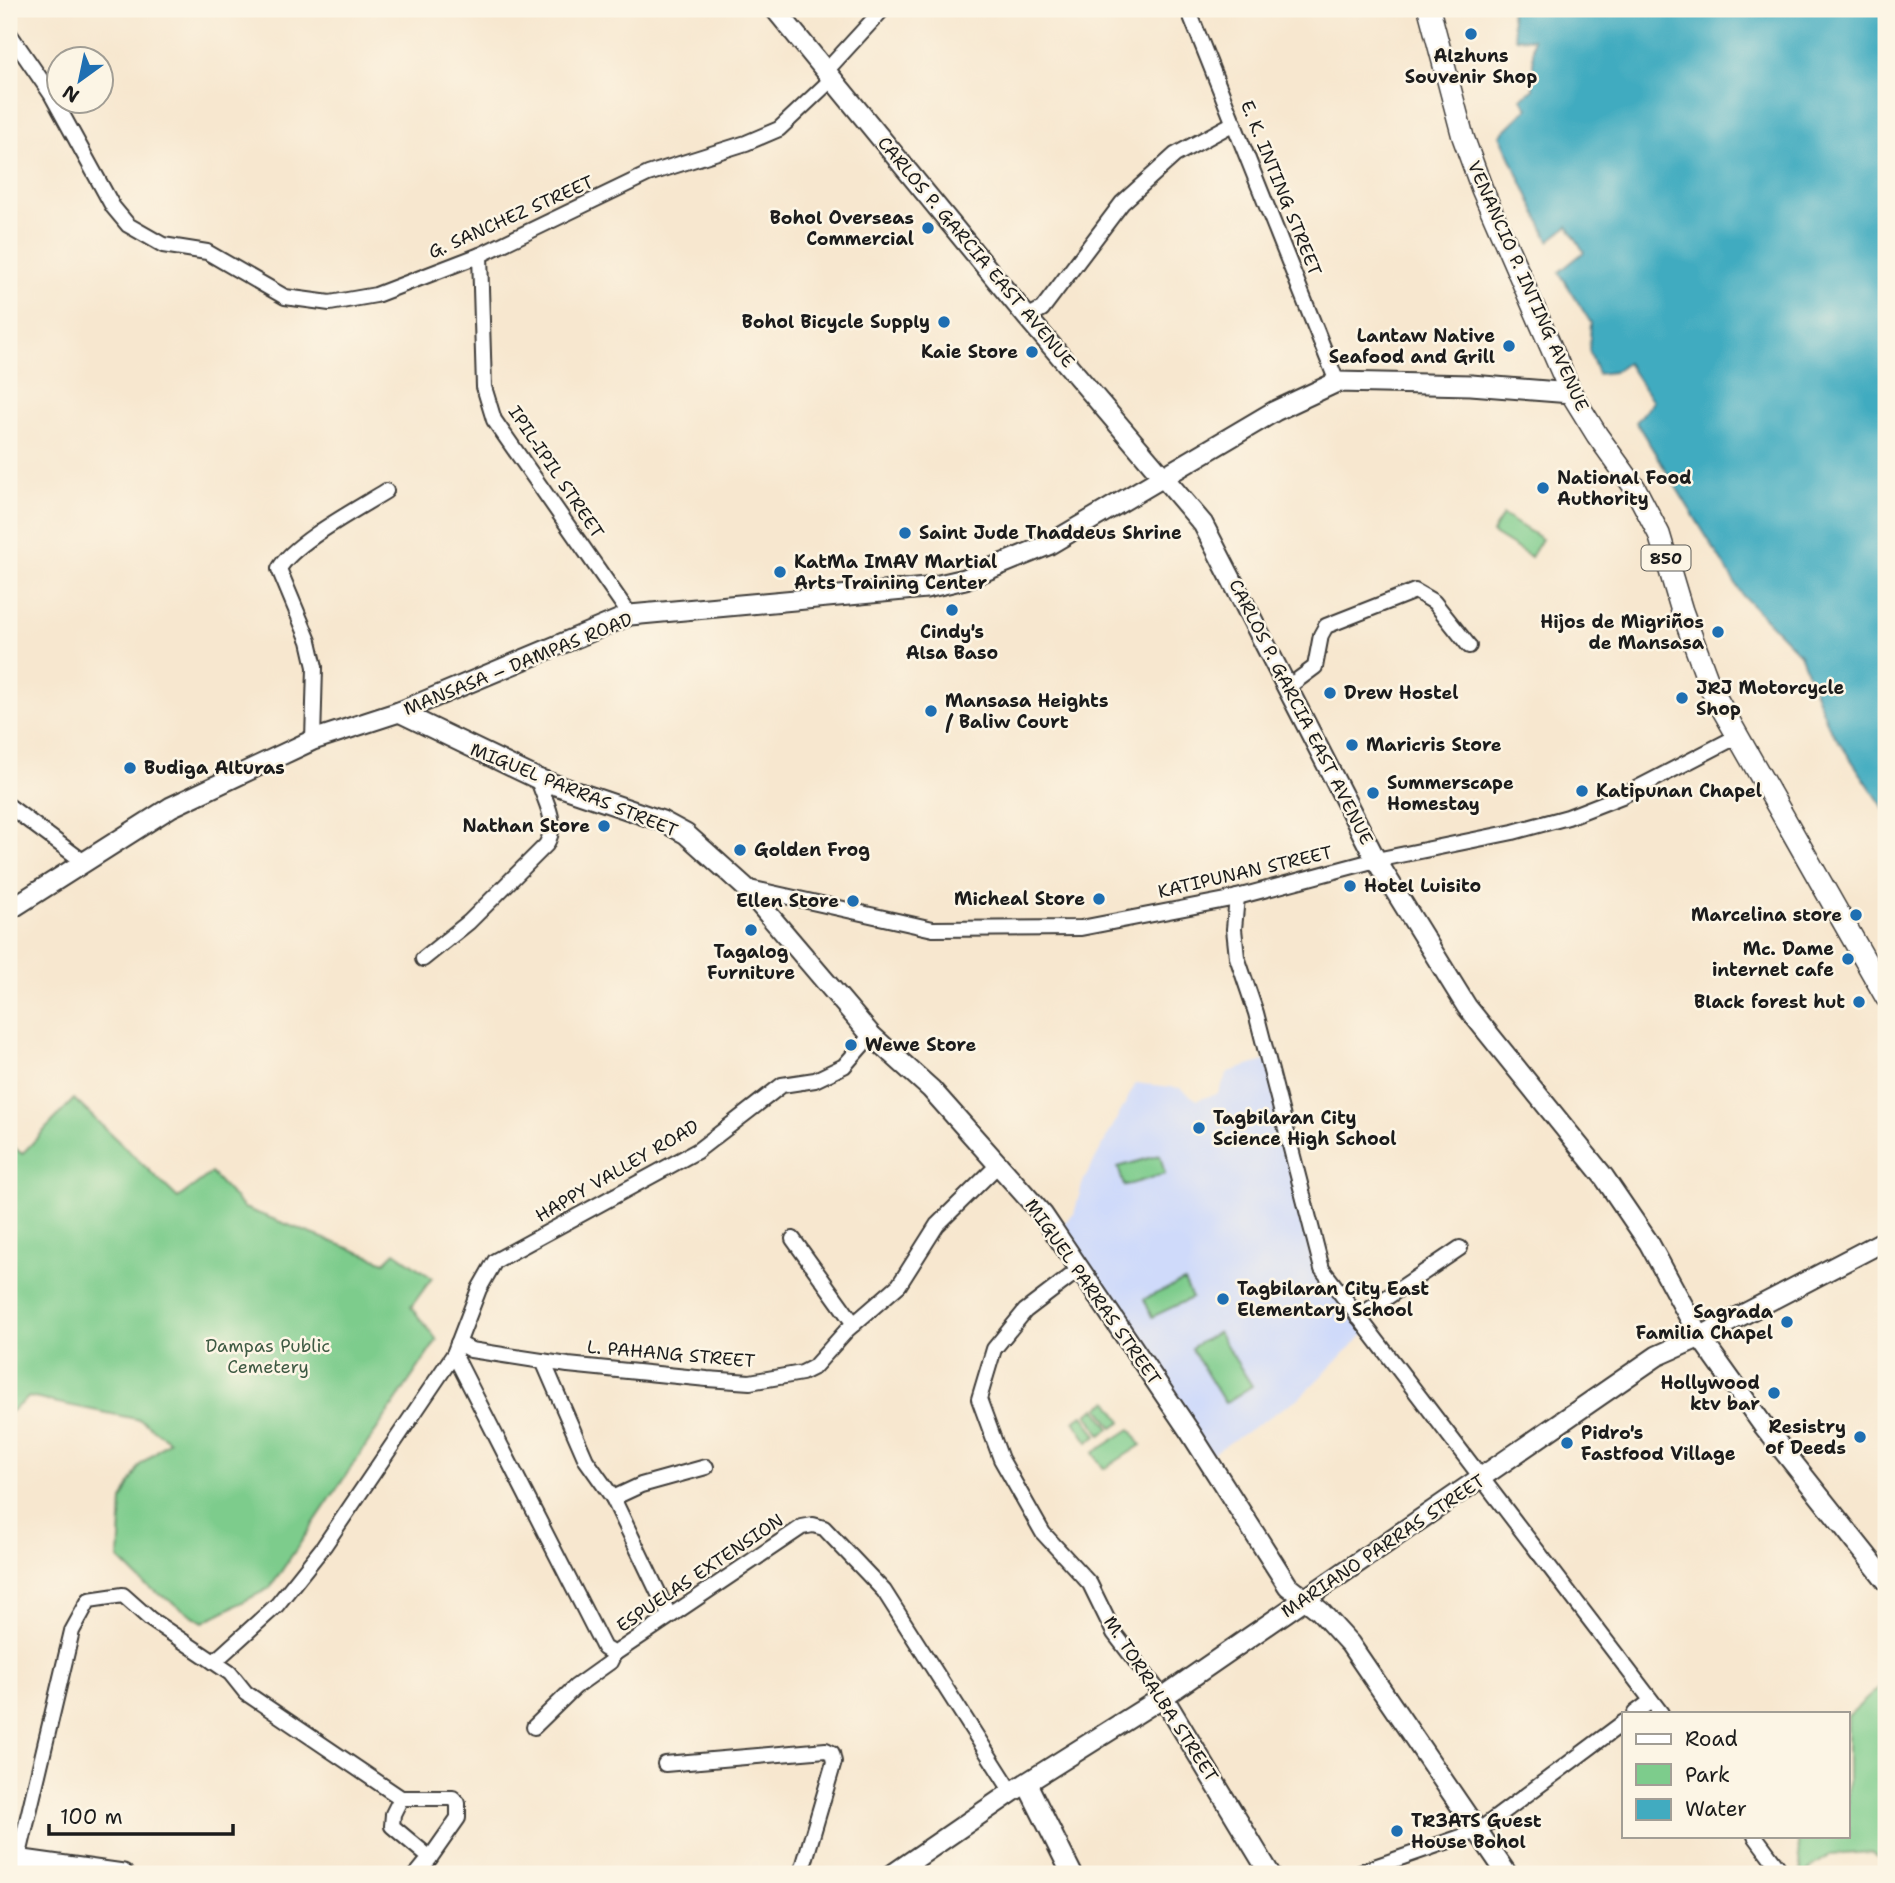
<svg xmlns="http://www.w3.org/2000/svg" width="1895" height="1883" font-family="'Shantell Sans',sans-serif">
  <style>
    .built { fill: #cfdafa }
    .green { fill: #7dcc8c; stroke: #4c7454; stroke-width: 2 }
    .water { fill: #41abc0; stroke: #2e646e; stroke-width: 2 }
    .lines { fill: none; stroke-linecap: round; stroke-linejoin: round }
    .street-casing { stroke: #3d3a37; stroke-width: 18 }
    .secondary-casing { stroke: #3d3a37; stroke-width: 23 }
    .primary-casing { stroke: #3d3a37; stroke-width: 24 }
    .street { stroke: #fff; stroke-width: 14 }
    .secondary { stroke: #fff; stroke-width: 19 }
    .primary { stroke: #fff; stroke-width: 21 }
    .poi-dot { fill: #1f6fb2; stroke: #fcf5e5; stroke-width: 2.5 }
    .labels { text-anchor: middle; dominant-baseline: central; stroke-width: 5; stroke-linejoin: round; paint-order: stroke }
    .shield { fill: #fcf5e5; stroke: #5f5d58; stroke-width: 2 }
    .shield-label { font-size: 16px; font-weight: bold; fill: #1c1c1c }
    .poi-label { font-size: 18px; font-weight: bold; fill: #1c1c1c; stroke: #fcf5e5; text-anchor: start }
    .street-label { font-size: 18px; fill: #1c1c1c; stroke: #fcf5e5 }
    .park-label { font-size: 18px; fill: #3e5a43; stroke: #fcf5e5 }
  </style>
  <rect width="100%" height="100%" fill="#fcf5e5"/>
  <filter id="ink" filterUnits="userSpaceOnUse"><feTurbulence type="fractalNoise" baseFrequency=".0143" numOctaves="2"/><feDisplacementMap in="SourceGraphic" scale="14" xChannelSelector="R" yChannelSelector="G"/><feConvolveMatrix kernelMatrix="1 2 1 2 8 2 1 2 1" color-interpolation-filters="sRGB"/></filter>
  <filter id="wash" filterUnits="userSpaceOnUse"><feTurbulence type="fractalNoise" baseFrequency=".00686" numOctaves="4" result="noise"/><feDisplacementMap in="SourceGraphic" scale="28" xChannelSelector="R" yChannelSelector="G"/><feGaussianBlur stdDeviation="1.57" result="paint"/><feColorMatrix in="noise" values="0 0 0 0 0 0 0 0 0 0 0 0 0 0 0 0 0 1.4 0 .05"/><feComposite in="paint" operator="in"/></filter>
  <g filter="url(#wash)">
    <rect width="100%" height="100%" fill="#f7e7cf"/>
    <!-- built -->
    <polygon class="built" points="1268,1060 1320,1269 1368,1330 1300,1397 1209,1456 1055,1231 1074,1214 1083,1182 1136,1083 1180,1088 1197,1100 1218,1093 1228,1072"/>
    <!-- green -->
    <g class="green">
      <polygon points="1503,515 1542,539 1531,557 1492,533"/>
      <polygon points="74,1099 178,1198 211,1173 244,1208 385,1262 395,1252 432,1278 411,1307 437,1340 270,1588 203,1622 144,1584 119,1559 122,1500 139,1466 169,1441 141,1420 29,1397 9,1413 9,1143 22,1154"/>
      <polygon points="1160,1155 1165,1174 1124,1186 1118,1167"/>
      <polygon points="1184,1281 1192,1298 1152,1317 1144,1299"/>
      <polygon points="1218,1332 1252,1386 1225,1403 1191,1348"/>
      <polygon points="1108,1401 1122,1422 1113,1428 1099,1407"/>
      <polygon points="1096,1408 1110,1429 1101,1435 1087,1414"/>
      <polygon points="1083,1415 1097,1436 1088,1442 1074,1421"/>
      <polygon points="1130,1429 1141,1445 1104,1469 1093,1453"/>
      <polygon points="1886,1681 1886,1864 1871,1852 1830,1855 1802,1874 1797,1836 1848,1836 1848,1716"/>
    </g>
    <!-- water -->
    <polygon class="water" points="1510,9 1886,9 1886,811 1829,727 1800,654 1743,596 1636,422 1653,402 1627,363 1614,372 1598,374 1589,350 1591,323 1559,272 1584,252 1568,226 1549,241 1500,135 1528,108 1521,98 1533,90 1533,39 1515,38"/>
  </g>
  <g filter="url(#ink)">
    <g class="lines">
      <!-- street casing -->
      <g class="street-casing">
        <g id="street">
          <polyline points="1188,9 1337,382"/>
          <polyline points="9,33 51,94 113,207 128,225 163,245 207,252 285,297 330,303 376,295 480,255 648,174 746,143 779,129 833,78"/>
          <polyline points="827,70 883,9"/>
          <polyline points="480,255 484,387 494,420 630,615"/>
          <polyline points="1027,317 1042,309 1122,203 1175,155 1234,123"/>
          <polyline points="1288,687 1315,667 1321,635 1326,626 1415,591 1434,602 1469,646"/>
          <path d="M313 740 315 667 309 641 279 569C293 543 359 508 386 491"/>
          <polyline points="9,806 84,862"/>
          <polyline points="745,887 933,929 1081,928 1226,900 1376,860 1513,832 1568,817 1622,796 1736,737"/>
          <polyline points="1237,897 1234,929 1237,957 1256,1013 1322,1269 1661,1713"/>
          <path d="M423 959 469 922 546 845C560 821 545 804 538 779"/>
          <polyline points="793,1239 854,1324"/>
          <polyline points="1080,1269 1025,1311 994,1349 979,1399 1001,1459 1043,1533 1090,1584 1114,1633 1163,1697"/>
          <polyline points="1358,1317 1460,1248"/>
          <polyline points="458,1343 471,1350 568,1365 707,1379 750,1382 802,1373 814,1367 847,1330 899,1285 937,1225 1000,1163"/>
          <polyline points="454,1354 604,1648 614,1654 802,1527 813,1525 824,1528 884,1591 1012,1792"/>
          <polyline points="543,1361 586,1460 613,1498"/>
          <polyline points="669,1615 613,1498 641,1485 706,1467"/>
          <polyline points="214,1662 230,1673 246,1693 401,1798 393,1814 392,1826 430,1858 417,1874"/>
          <polyline points="1635,1713 1651,1701"/>
          <polyline points="534,1727 575,1687 610,1662 614,1654"/>
          <polyline points="665,1764 826,1750 832,1753 834,1762 801,1874"/>
          <polyline points="401,1798 453,1798 458,1803 458,1818 430,1858"/>
          <polyline points="1755,1836 1783,1874"/>
          <polyline points="18,1859 72,1631 89,1600 123,1595 150,1619 214,1662 277,1605 324,1546 454,1354 479,1289 495,1261 697,1151 782,1085 815,1080 844,1066 871,1035"/>
          <polyline points="1354,1874 1478,1831 1624,1722"/>
        </g>
      </g>
      <!-- secondary casing -->
      <g class="secondary-casing">
        <g id="secondary">
          <polyline points="775,9 1027,317 1203,524 1376,860 1467,1007 1604,1177 1649,1243 1700,1337 1763,1425 1886,1580"/>
          <polyline points="399,712 538,779 662,821 686,834 745,887 871,1035 931,1089 1043,1215 1190,1432 1288,1586 1320,1611 1350,1644 1507,1874"/>
          <polyline points="9,910 171,807 313,740 399,712 630,615 926,588 965,579 1048,545 1275,411 1337,382 1471,385 1571,393"/>
          <polyline points="1163,1697 1270,1874"/>
          <polyline points="1027,1784 1072,1874"/>
          <polyline points="9,1858 123,1874"/>
          <polyline points="893,1874 1012,1792 1163,1697 1657,1356 1700,1337 1886,1240"/>
        </g>
      </g>
      <!-- primary casing -->
      <g class="primary-casing">
        <polyline id="primary" points="1429,9 1463,137 1482,189 1571,393 1597,435 1635,488 1659,534 1682,611 1711,689 1886,997"/>
      </g>
      <!-- street -->
      <use href="#street" class="street"/>
      <!-- secondary -->
      <use href="#secondary" class="secondary"/>
      <!-- primary -->
      <use href="#primary" class="primary"/>
    </g>
  </g>
  <!-- markers -->
  <g class="poi-dot">
    <circle cx="1471" cy="34" r="7"/>
    <circle cx="928" cy="228" r="7"/>
    <circle cx="944" cy="322" r="7"/>
    <circle cx="1509" cy="346" r="7"/>
    <circle cx="1032" cy="352" r="7"/>
    <circle cx="1543" cy="488" r="7"/>
    <circle cx="905" cy="533" r="7"/>
    <circle cx="780" cy="572" r="7"/>
    <circle cx="952" cy="610" r="7"/>
    <circle cx="1718" cy="632" r="7"/>
    <circle cx="1330" cy="693" r="7"/>
    <circle cx="1682" cy="698" r="7"/>
    <circle cx="931" cy="711" r="7"/>
    <circle cx="1352" cy="745" r="7"/>
    <circle cx="130" cy="768" r="7"/>
    <circle cx="1582" cy="791" r="7"/>
    <circle cx="1373" cy="793" r="7"/>
    <circle cx="604" cy="826" r="7"/>
    <circle cx="740" cy="850" r="7"/>
    <circle cx="1350" cy="886" r="7"/>
    <circle cx="1099" cy="899" r="7"/>
    <circle cx="853" cy="901" r="7"/>
    <circle cx="1856" cy="915" r="7"/>
    <circle cx="751" cy="930" r="7"/>
    <circle cx="1848" cy="959" r="7"/>
    <circle cx="1859" cy="1002" r="7"/>
    <circle cx="851" cy="1045" r="7"/>
    <circle cx="1199" cy="1128" r="7"/>
    <circle cx="1223" cy="1299" r="7"/>
    <circle cx="1787" cy="1322" r="7"/>
    <circle cx="1774" cy="1393" r="7"/>
    <circle cx="1860" cy="1437" r="7"/>
    <circle cx="1567" cy="1443" r="7"/>
    <circle cx="1397" cy="1831" r="7"/>
  </g>
  <g class="labels">
    <!-- shield labels -->
    <rect class="shield" x="1641.5" y="545.5" width="49" height="25" rx="5"/>
    <g class="shield-label">
      <text x="1666" y="558">850</text>
    </g>
    <!-- poi labels -->
    <g class="poi-label">
      <text x="1471" y="56" text-anchor="middle">Alzhuns<tspan x="1471" dy="21">Souvenir Shop</tspan></text>
      <text x="914" y="218" text-anchor="end">Bohol Overseas<tspan x="914" dy="21">Commercial</tspan></text>
      <text x="930" y="322" text-anchor="end">Bohol Bicycle Supply</text>
      <text x="1495" y="336" text-anchor="end">Lantaw Native<tspan x="1495" dy="21">Seafood and Grill</tspan></text>
      <text x="1018" y="352" text-anchor="end">Kaie Store</text>
      <text x="1557" y="478">National Food<tspan x="1557" dy="21">Authority</tspan></text>
      <text x="919" y="533">Saint Jude Thaddeus Shrine</text>
      <text x="794" y="562">KatMa IMAV Martial<tspan x="794" dy="21">Arts Training Center</tspan></text>
      <text x="1704" y="622" text-anchor="end">Hijos de Migriños<tspan x="1704" dy="21">de Mansasa</tspan></text>
      <text x="952" y="632" text-anchor="middle">Cindy's<tspan x="952" dy="21">Alsa Baso</tspan></text>
      <text x="1696" y="688">JRJ Motorcycle<tspan x="1696" dy="21">Shop</tspan></text>
      <text x="1344" y="693">Drew Hostel</text>
      <text x="945" y="701">Mansasa Heights<tspan x="945" dy="21">/ Baliw Court</tspan></text>
      <text x="1366" y="745">Maricris Store</text>
      <text x="144" y="768">Budiga Alturas</text>
      <text x="1387" y="783">Summerscape<tspan x="1387" dy="21">Homestay</tspan></text>
      <text x="1596" y="791">Katipunan Chapel</text>
      <text x="590" y="826" text-anchor="end">Nathan Store</text>
      <text x="754" y="850">Golden Frog</text>
      <text x="1364" y="886">Hotel Luisito</text>
      <text x="1085" y="899" text-anchor="end">Micheal Store</text>
      <text x="839" y="901" text-anchor="end">Ellen Store</text>
      <text x="1842" y="915" text-anchor="end">Marcelina store</text>
      <text x="1834" y="949" text-anchor="end">Mc. Dame<tspan x="1834" dy="21">internet cafe</tspan></text>
      <text x="751" y="952" text-anchor="middle">Tagalog<tspan x="751" dy="21">Furniture</tspan></text>
      <text x="1845" y="1002" text-anchor="end">Black forest hut</text>
      <text x="865" y="1045">Wewe Store</text>
      <text x="1213" y="1118">Tagbilaran City<tspan x="1213" dy="21">Science High School</tspan></text>
      <text x="1237" y="1289">Tagbilaran City East<tspan x="1237" dy="21">Elementary School</tspan></text>
      <text x="1773" y="1312" text-anchor="end">Sagrada<tspan x="1773" dy="21">Familia Chapel</tspan></text>
      <text x="1760" y="1383" text-anchor="end">Hollywood<tspan x="1760" dy="21">ktv bar</tspan></text>
      <text x="1846" y="1427" text-anchor="end">Resistry<tspan x="1846" dy="21">of Deeds</tspan></text>
      <text x="1581" y="1433">Pidro's<tspan x="1581" dy="21">Fastfood Village</tspan></text>
      <text x="1411" y="1821">TR3ATS Guest<tspan x="1411" dy="21">House Bohol</tspan></text>
    </g>
    <!-- street labels -->
    <g class="street-label">
      <text transform="translate(1281 188) rotate(68)">E. K. INTING STREET</text>
      <text transform="translate(511 217) rotate(-24)">G. SANCHEZ STREET</text>
      <text transform="translate(976 252) rotate(50)">CARLOS P. GARCIA EAST AVENUE</text>
      <text transform="translate(1528 286) rotate(66)">VENANCIO P. INTING AVENUE</text>
      <text transform="translate(556 472) rotate(56)">IPIL-IPIL STREET</text>
      <text transform="translate(518 664) rotate(-22)">MANSASA – DAMPAS ROAD</text>
      <text transform="translate(1301 712) rotate(63)">CARLOS P. GARCIA EAST AVENUE</text>
      <text transform="translate(574 790) rotate(22)">MIGUEL PARRAS STREET</text>
      <text transform="translate(1245 872) rotate(-13)">KATIPUNAN STREET</text>
      <text transform="translate(617 1171) rotate(-30)">HAPPY VALLEY ROAD</text>
      <text transform="translate(1093 1292) rotate(55)">MIGUEL PARRAS STREET</text>
      <text transform="translate(671 1354) rotate(5)">L. PAHANG STREET</text>
      <text transform="translate(1383 1546) rotate(-34)">MARIANO PARRAS STREET</text>
      <text transform="translate(700 1573) rotate(-34)">ESPUELAS EXTENSION</text>
      <text transform="translate(1161 1699) rotate(57)">M. TORRALBA STREET</text>
    </g>
    <!-- park labels -->
    <g class="park-label">
      <text x="268" y="1346">Dampas Public<tspan x="268" dy="21">Cemetery</tspan></text>
    </g>
  </g>
  <!-- margin -->
  <rect width="1895" height="1883" fill="none" stroke="#fcf5e5" stroke-width="35"/>
  <!-- legend -->
  <rect x="1622" y="1712" width="228" height="126" fill="#fcf5e5" stroke="#a29e95" stroke-width="2"/>
  <rect x="1636" y="1734" width="35" height="10" fill="#ffffff" stroke="#a29e95" stroke-width="2"/>
  <text x="1685" y="1746" font-size="21" fill="#1c1c1c">Road</text>
  <rect x="1636" y="1764" width="35" height="21" fill="#7dcc8c" stroke="#a29e95" stroke-width="2"/>
  <text x="1685" y="1782" font-size="21" fill="#1c1c1c">Park</text>
  <rect x="1636" y="1799" width="35" height="21" fill="#41abc0" stroke="#a29e95" stroke-width="2"/>
  <text x="1685" y="1816" font-size="21" fill="#1c1c1c">Water</text>
  <!-- north arrow -->
  <g transform="translate(80 80) rotate(213)"><circle r="33" fill="#fcf5e5" stroke="#a29e95" stroke-width="2"/>
  <path d="M0-5L12 26L0 18L-12 26Z" fill="#1f6fb2"/>
  <text y="-10" font-size="19" font-weight="bold" text-anchor="middle" fill="#1c1c1c">N</text>
  </g>
  <!-- scale -->
  <path d="M49 1824v10h184v-10" fill="none" stroke="#1c1c1c" stroke-width="3.5"/>
  <text x="60" y="1824" font-size="21" fill="#1c1c1c" stroke="#fcf5e5" stroke-width="5" paint-order="stroke">100 m</text>
</svg>
